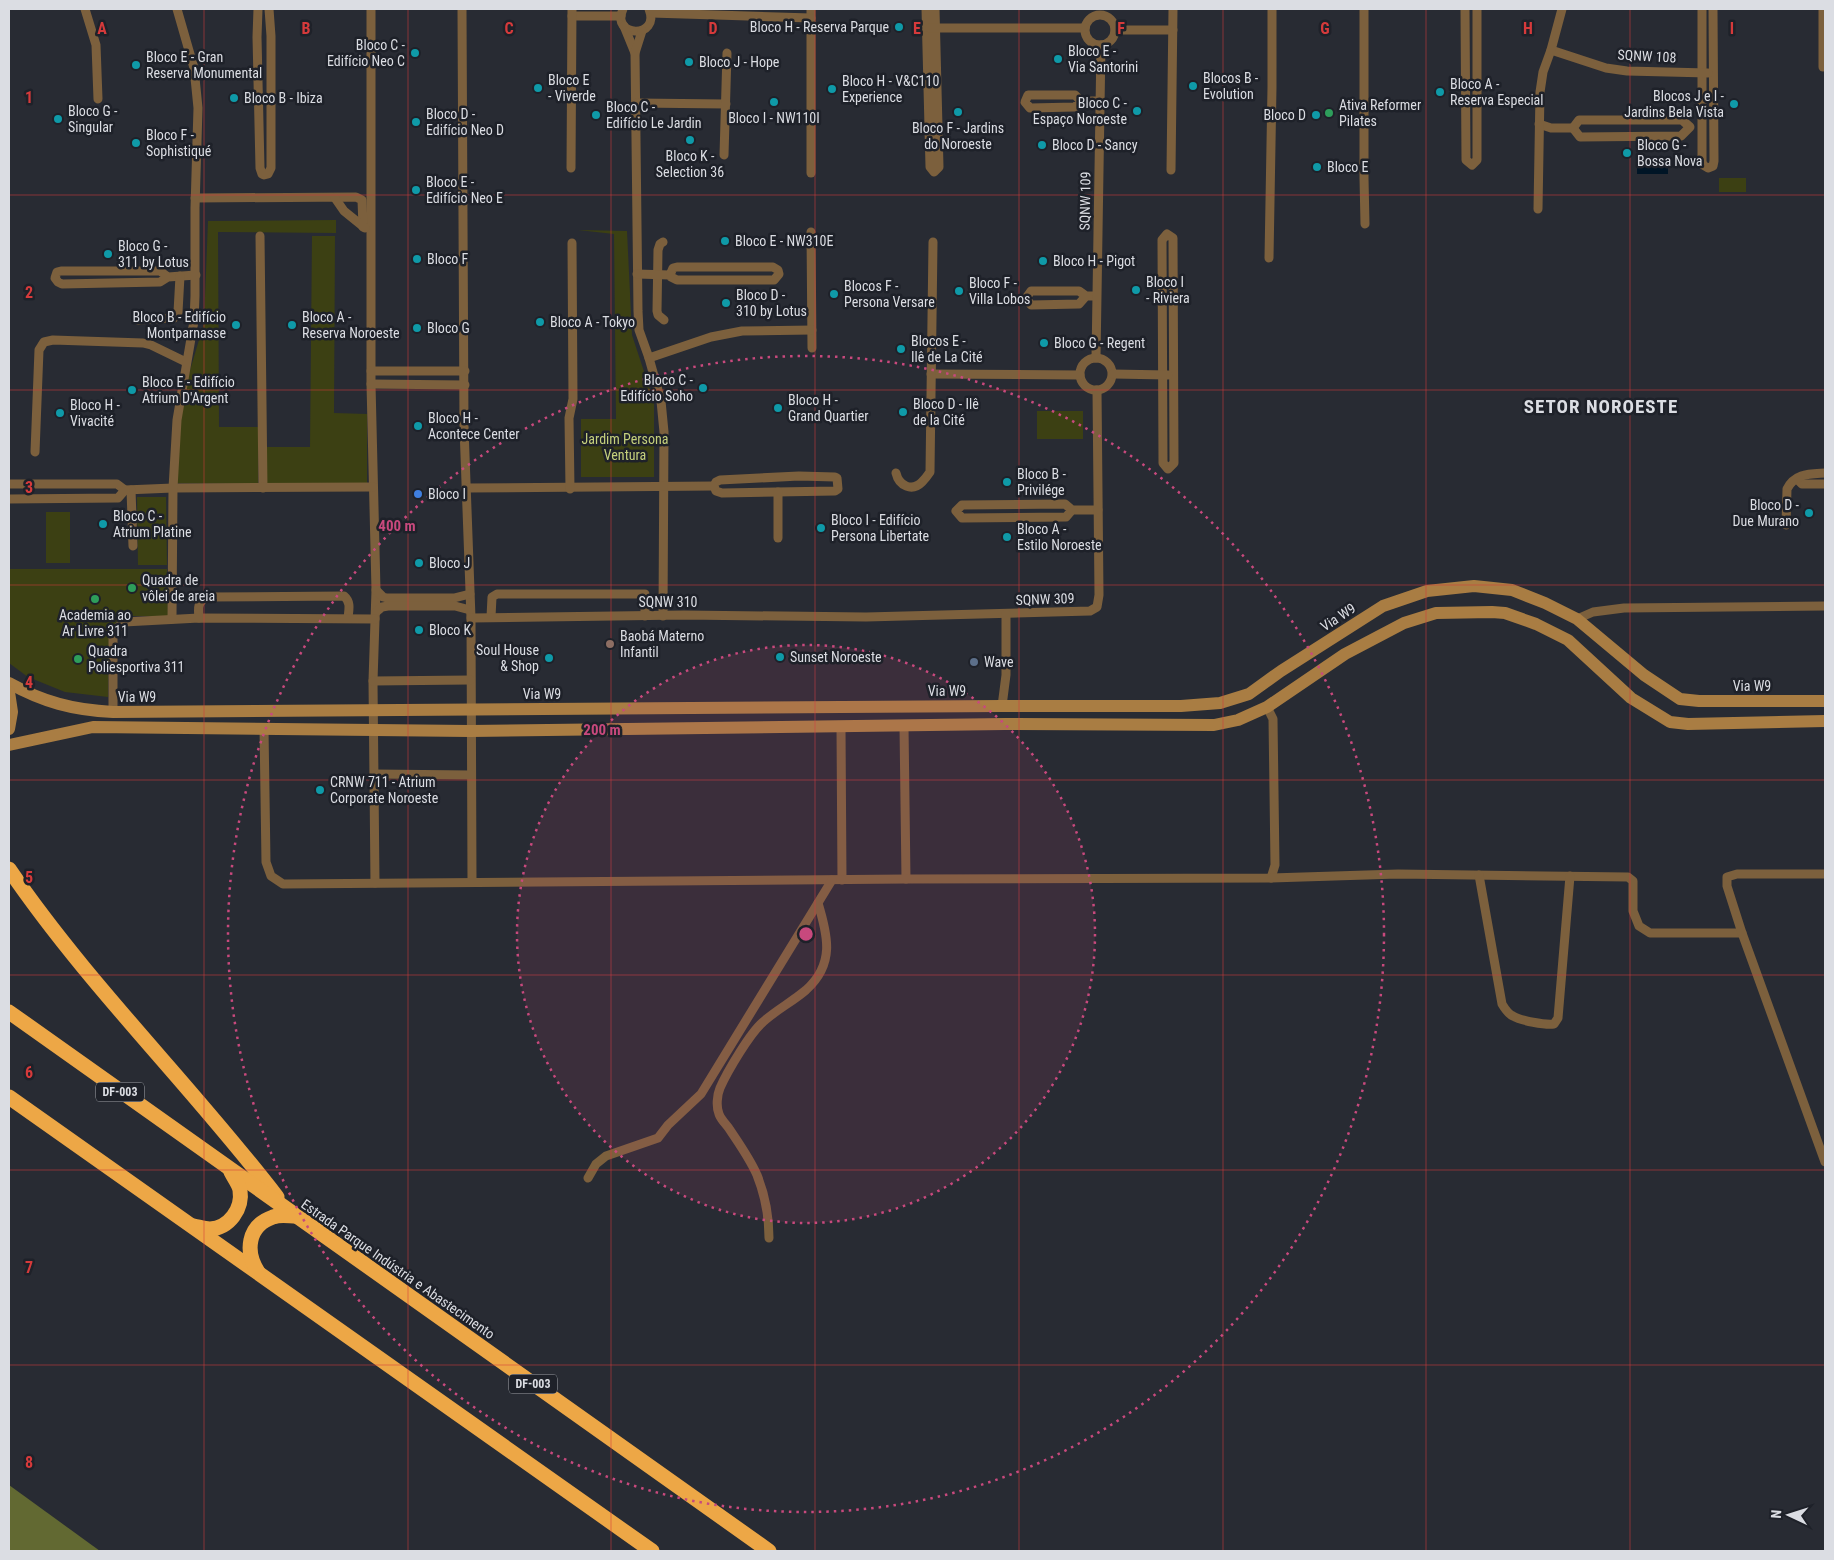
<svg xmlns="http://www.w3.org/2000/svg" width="1834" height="1560" font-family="'Roboto Condensed',sans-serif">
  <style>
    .green { fill: #3c4013 }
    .forest { fill: #626932 }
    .water { fill: #001526 }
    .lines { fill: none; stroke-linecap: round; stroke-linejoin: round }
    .street { stroke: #7c603d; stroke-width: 9 }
    .secondary { stroke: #a97d43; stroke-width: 12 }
    .highway { stroke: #eda746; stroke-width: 15 }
    .grid { fill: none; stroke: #d63a3b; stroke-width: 1; stroke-opacity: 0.55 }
    .ring { fill: none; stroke: #c8497d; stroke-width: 2.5; stroke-dasharray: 2.5 5 }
    .culture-dot { fill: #0f9aa8; stroke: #1e2129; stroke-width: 2 }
    .leisure-dot { fill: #2e9e5b; stroke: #1e2129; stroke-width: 2 }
    .shop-dot { fill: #3f7fe0; stroke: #1e2129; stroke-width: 2 }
    .education-dot { fill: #8d6e63; stroke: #1e2129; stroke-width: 2 }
    .service-dot { fill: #5c6f8a; stroke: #1e2129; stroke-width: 2 }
    .labels { text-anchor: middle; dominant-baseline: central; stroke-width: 5; stroke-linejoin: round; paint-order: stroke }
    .shield { fill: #1e2129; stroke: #a2a5ab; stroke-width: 1 }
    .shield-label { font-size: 12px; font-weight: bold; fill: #dbdde3 }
    .poi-label { font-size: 14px; fill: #dbdde3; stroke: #1e2129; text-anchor: start }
    .street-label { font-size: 14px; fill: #dbdde3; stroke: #1e2129 }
    .park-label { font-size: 14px; fill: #c5d07c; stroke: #1e2129 }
    .district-label { font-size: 19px; font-weight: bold; letter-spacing: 1px; fill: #dbdde3; stroke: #1e2129 }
    .grid-label { font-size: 16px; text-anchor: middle; font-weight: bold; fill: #d63a3b; stroke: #1e2129; stroke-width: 5; stroke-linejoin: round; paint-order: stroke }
    .centre { fill: #c8497d; stroke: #1e2129; stroke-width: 2.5 }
    .ring-label { font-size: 15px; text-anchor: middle; font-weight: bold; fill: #c8497d; stroke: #1e2129; stroke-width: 5; stroke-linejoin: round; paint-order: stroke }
  </style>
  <rect width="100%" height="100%" fill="#282b33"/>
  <!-- green -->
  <g class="green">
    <rect x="1719" y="178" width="27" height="14"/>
    <polygon points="336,220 336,233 218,232 219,427 258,427 258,484 174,483 175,421 204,323 208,221"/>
    <polygon points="578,230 627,231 632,335 654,402 654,477 581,477 581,419 616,419 614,234"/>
    <polygon points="312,236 335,236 334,413 367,414 367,483 267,485 267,447 310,447"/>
    <rect x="1037" y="411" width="46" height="28"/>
    <polygon points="137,497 166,497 167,565 138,565"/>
    <rect x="46" y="512" width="24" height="51"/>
    <polygon points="9,569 167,569 168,616 128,616 116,622 109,635 108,697 65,692 28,677 9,663"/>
  </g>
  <!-- forest -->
  <polygon class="forest" points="9,1485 100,1551 9,1551"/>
  <!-- water -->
  <rect class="water" x="1637" y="167" width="31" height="7"/>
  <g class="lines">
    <!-- street -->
    <g class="street">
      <polyline points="85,9 96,45 98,99"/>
      <polyline points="258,9 257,37 260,168 262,174 264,175 268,174 271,168 271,36 269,9"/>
      <polyline points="371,9 371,384 376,590 373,681 375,883"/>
      <polyline points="462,9 464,428 471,618 472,882"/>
      <path d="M623 9C610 38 661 39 649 9"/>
      <polyline points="811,9 811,173"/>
      <polyline points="926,9 930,167 934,172 939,167 935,9"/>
      <polyline points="1364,9 1364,178 1365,224"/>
      <polyline points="1465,9 1466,160 1472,165 1477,160 1477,9"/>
      <polyline points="1702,9 1702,161 1703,165 1708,168 1713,166 1714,161 1713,9"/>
      <polyline points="1823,9 1823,67"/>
      <polyline points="651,13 811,18"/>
      <circle cx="1100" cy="30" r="15"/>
      <polyline points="572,16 621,16"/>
      <polyline points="624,26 635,53"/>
      <polyline points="930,28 1085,28"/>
      <polyline points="1115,30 1173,30"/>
      <polyline points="642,31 635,53 638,311 639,330 649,358 661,401 664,432 663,616"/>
      <polyline points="1551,50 1606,68 1627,71 1708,73"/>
      <polyline points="1081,101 1075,95 1028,95 1025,102 1030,108 1075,107 1081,101 1100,101"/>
      <polyline points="637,103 726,104"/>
      <polygon points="1579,120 1682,120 1690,127 1681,136 1580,137 1573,128"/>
      <polyline points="1539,124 1551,128 1573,128"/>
      <polyline points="724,155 727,53"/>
      <polyline points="571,168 572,9"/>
      <polyline points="1171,170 1173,9"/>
      <polyline points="195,198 356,197 362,200 363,227"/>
      <polyline points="335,198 344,211 365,228"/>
      <polyline points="1538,209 1540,92 1543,72 1551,50 1562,9"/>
      <polyline points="811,232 812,348"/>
      <polygon points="1167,234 1173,238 1174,463 1168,469 1163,463 1162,240"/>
      <polyline points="260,236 263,488"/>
      <polyline points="663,242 660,244 658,250 657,311 658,315 664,320"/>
      <polyline points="1269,258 1272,87 1272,9"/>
      <polyline points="637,274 670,275 671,277 677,280 774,280 779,274 778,270 773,267 677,267 673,268 670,275"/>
      <polyline points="168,277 160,271 61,271 57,272 55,278 58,282 62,284 160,282 168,277 196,275"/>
      <polyline points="1086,296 1079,304 1031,305 1026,298 1031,291 1079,291 1086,296 1096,296"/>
      <polyline points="137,320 174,318 178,312 180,276"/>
      <circle cx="1096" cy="374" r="16"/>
      <polyline points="649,358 711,337 742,331 812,330"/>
      <polyline points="1096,358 1101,45"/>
      <polyline points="371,371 465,371"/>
      <polyline points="931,374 1080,375"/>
      <polyline points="1113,374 1168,375"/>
      <polyline points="371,384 465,385"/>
      <polyline points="35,452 39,350 44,342 53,340 143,343 151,345 186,362"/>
      <path d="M896 473C899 486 912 492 922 482 925 479 928 475 930 472L933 242"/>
      <polygon points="799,476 835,477 837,478 838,489 835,491 722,493 716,491 714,486 716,482 720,480"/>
      <polyline points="1797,479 1802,484 1825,484"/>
      <polyline points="9,484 117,484 125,490 173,488 373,487"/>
      <polyline points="466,488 714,486"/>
      <polyline points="570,489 569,418 573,399 572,243"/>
      <polyline points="131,490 133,546"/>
      <polyline points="778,492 778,538"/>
      <polyline points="9,499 118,498 125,490"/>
      <polyline points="1072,510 1066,517 962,518 956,511 962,505 1065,504 1072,510 1098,510"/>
      <path d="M1786 525 1787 489C1795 473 1810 474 1825 473"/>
      <polyline points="376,590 383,597 387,598 454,598 470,594"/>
      <polyline points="376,612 382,607 388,606 455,606 470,610"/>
      <polyline points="491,617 492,597 497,594 645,594 645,616"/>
      <path d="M199 618C198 608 197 603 207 597L344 596C351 602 349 609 348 618"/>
      <polyline points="471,618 684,615 866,617 1090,611 1097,607 1099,595 1097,390"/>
      <polyline points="172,619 173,488 177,420 194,321 195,296 195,208 198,108 194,68 177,9"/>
      <polyline points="1577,619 1593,612 1624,608 1825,606"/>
      <polyline points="373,681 470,680"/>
      <polyline points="1002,706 1006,675 1006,614"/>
      <polyline points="1267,707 1273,719 1275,865 1271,878"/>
      <polyline points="113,712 113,635 116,629 124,622 199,618 375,619"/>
      <polyline points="904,726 906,879"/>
      <polyline points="841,727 842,880"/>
      <polyline points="264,728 266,862 271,876 283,884 906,879 1271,878 1398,874 1628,877 1633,881 1633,911 1639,926 1650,933 1742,933"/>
      <polyline points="375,774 471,775"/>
      <polyline points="1825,874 1737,874 1727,877 1727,886 1742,933 1825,1162"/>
      <path d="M1479 875 1502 1004C1505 1009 1508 1014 1513 1016 1521 1021 1545 1025 1554 1024L1558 1018 1570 876"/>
      <polyline points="588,1178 596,1164 606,1156 658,1138 668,1125 701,1094 832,880"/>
      <path d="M769 1238C769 1217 765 1195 757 1175 750 1159 740 1145 730 1130 727 1125 721 1120 719 1114 716 1107 717 1095 720 1088 727 1072 750 1033 763 1022 776 1010 792 1002 806 990 835 964 828 936 818 903"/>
    </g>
    <!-- secondary -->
    <g class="secondary">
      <path d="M9 683C43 702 73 710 113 712L1002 706H1181L1220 703 1249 694 1281 671 1383 606 1427 591 1474 586 1512 590 1545 603 1577 619 1644 675 1680 699 1699 701H1825"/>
      <polyline points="9,692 12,712 9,729"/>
      <polyline points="9,745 93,727 470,731 1005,724 1214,725 1238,720 1267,707 1345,654 1404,623 1436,613 1492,612 1505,613 1536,624 1568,640 1631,698 1670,722 1688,724 1825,721"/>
    </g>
    <!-- highway -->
    <g class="highway">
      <path d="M9 869C89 986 191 1085 277 1197"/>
      <polyline points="9,1012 769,1551"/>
      <polyline points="9,1097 652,1551"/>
      <path d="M194 1226C199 1227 205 1229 210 1229 229 1228 243 1209 240 1190 239 1184 234 1178 231 1172"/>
      <path d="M258 1272C245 1252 247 1226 273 1217 280 1214 289 1216 296 1216"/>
    </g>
  </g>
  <!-- grid -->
  <path class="grid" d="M204 9V1551M408 9V1551M611 9V1551M815 9V1551M1019 9V1551M1223 9V1551M1426 9V1551M1630 9V1551M9 195H1825M9 390H1825M9 585H1825M9 780H1825M9 975H1825M9 1170H1825M9 1365H1825"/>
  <!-- distance rings -->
  <circle cx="806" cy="934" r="289" fill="#c8497d" fill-opacity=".12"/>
  <g class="ring">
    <circle cx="806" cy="934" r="289"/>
    <circle cx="806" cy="934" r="578"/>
  </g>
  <!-- markers -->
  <g class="culture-dot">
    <circle cx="899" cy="27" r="5"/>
    <circle cx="415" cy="53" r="5"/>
    <circle cx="1058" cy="59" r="5"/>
    <circle cx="689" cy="62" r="5"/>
    <circle cx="136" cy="65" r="5"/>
    <circle cx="1193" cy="86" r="5"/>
    <circle cx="538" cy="88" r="5"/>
    <circle cx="832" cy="89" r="5"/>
    <circle cx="1440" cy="92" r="5"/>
    <circle cx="234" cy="98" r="5"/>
    <circle cx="774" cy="102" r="5"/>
    <circle cx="1734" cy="104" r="5"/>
    <circle cx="1137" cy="111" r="5"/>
    <circle cx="958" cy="112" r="5"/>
    <circle cx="596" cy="115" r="5"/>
    <circle cx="1316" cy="115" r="5"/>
    <circle cx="58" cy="119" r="5"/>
    <circle cx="416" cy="122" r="5"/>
    <circle cx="690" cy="140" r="5"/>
    <circle cx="136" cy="143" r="5"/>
    <circle cx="1042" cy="145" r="5"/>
    <circle cx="1627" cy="153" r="5"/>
    <circle cx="1317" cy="167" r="5"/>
    <circle cx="416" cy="190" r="5"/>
    <circle cx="725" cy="241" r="5"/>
    <circle cx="108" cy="254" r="5"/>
    <circle cx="417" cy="259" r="5"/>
    <circle cx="1043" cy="261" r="5"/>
    <circle cx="1136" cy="290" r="5"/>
    <circle cx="959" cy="291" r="5"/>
    <circle cx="834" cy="294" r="5"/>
    <circle cx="726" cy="303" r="5"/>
    <circle cx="540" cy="322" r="5"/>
    <circle cx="236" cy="325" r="5"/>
    <circle cx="292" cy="325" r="5"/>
    <circle cx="417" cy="328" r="5"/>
    <circle cx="1044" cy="343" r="5"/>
    <circle cx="901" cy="349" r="5"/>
    <circle cx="703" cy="388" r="5"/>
    <circle cx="132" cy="390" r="5"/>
    <circle cx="778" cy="408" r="5"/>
    <circle cx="903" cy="412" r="5"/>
    <circle cx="60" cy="413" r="5"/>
    <circle cx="418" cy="426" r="5"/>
    <circle cx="1007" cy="482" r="5"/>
    <circle cx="1809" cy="513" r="5"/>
    <circle cx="103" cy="524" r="5"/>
    <circle cx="821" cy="528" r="5"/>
    <circle cx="1007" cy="537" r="5"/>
    <circle cx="419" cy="563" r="5"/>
    <circle cx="419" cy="630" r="5"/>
    <circle cx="780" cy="657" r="5"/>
    <circle cx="549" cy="658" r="5"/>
    <circle cx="320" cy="790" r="5"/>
  </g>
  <g class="leisure-dot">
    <circle cx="1329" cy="113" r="5"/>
    <circle cx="132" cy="588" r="5"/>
    <circle cx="95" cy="599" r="5"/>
    <circle cx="78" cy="659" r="5"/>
  </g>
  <circle class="shop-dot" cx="418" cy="494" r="5"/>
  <circle class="education-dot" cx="610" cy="644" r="5"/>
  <circle class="service-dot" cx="974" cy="662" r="5"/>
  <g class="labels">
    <!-- shield labels -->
    <g class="shield">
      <rect x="96" y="1082.5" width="48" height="19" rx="4"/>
      <rect x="509" y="1374.5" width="48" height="19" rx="4"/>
    </g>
    <g class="shield-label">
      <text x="120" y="1092">DF-003</text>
      <text x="533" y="1384">DF-003</text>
    </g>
    <!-- poi labels -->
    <g class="poi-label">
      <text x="889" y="27" text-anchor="end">Bloco H - Reserva Parque</text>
      <text x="405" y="45" text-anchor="end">Bloco C -<tspan x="405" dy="16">Edifício Neo C</tspan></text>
      <text x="1068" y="51">Bloco E -<tspan x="1068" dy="16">Via Santorini</tspan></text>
      <text x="146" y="57">Bloco E - Gran<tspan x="146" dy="16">Reserva Monumental</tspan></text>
      <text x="699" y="62">Bloco J - Hope</text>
      <text x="1203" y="78">Blocos B -<tspan x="1203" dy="16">Evolution</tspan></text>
      <text x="548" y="80">Bloco E<tspan x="548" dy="16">- Viverde</tspan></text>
      <text x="842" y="81">Bloco H - V&amp;C110<tspan x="842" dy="16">Experience</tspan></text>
      <text x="1450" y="84">Bloco A -<tspan x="1450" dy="16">Reserva Especial</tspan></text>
      <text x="1724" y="96" text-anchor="end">Blocos J e I -<tspan x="1724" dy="16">Jardins Bela Vista</tspan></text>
      <text x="244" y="98">Bloco B - Ibiza</text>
      <text x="1127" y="103" text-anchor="end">Bloco C -<tspan x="1127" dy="16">Espaço Noroeste</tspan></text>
      <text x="1339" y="105">Ativa Reformer<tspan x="1339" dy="16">Pilates</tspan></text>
      <text x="606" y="107">Bloco C -<tspan x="606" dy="16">Edifício Le Jardin</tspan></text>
      <text x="68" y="111">Bloco G -<tspan x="68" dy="16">Singular</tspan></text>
      <text x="426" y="114">Bloco D -<tspan x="426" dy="16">Edifício Neo D</tspan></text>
      <text x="1306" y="115" text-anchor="end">Bloco D</text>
      <text x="774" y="118" text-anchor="middle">Bloco I - NW110I</text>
      <text x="958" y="128" text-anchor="middle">Bloco F - Jardins<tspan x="958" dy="16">do Noroeste</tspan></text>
      <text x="146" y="135">Bloco F -<tspan x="146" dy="16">Sophistiqué</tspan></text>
      <text x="1052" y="145">Bloco D - Sancy</text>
      <text x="1637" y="145">Bloco G -<tspan x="1637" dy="16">Bossa Nova</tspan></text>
      <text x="690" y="156" text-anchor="middle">Bloco K -<tspan x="690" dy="16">Selection 36</tspan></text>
      <text x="1327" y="167">Bloco E</text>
      <text x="426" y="182">Bloco E -<tspan x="426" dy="16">Edifício Neo E</tspan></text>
      <text x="735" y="241">Bloco E - NW310E</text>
      <text x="118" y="246">Bloco G -<tspan x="118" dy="16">311 by Lotus</tspan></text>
      <text x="427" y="259">Bloco F</text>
      <text x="1053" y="261">Bloco H - Pigot</text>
      <text x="1146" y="282">Bloco I<tspan x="1146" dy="16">- Riviera</tspan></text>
      <text x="969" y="283">Bloco F -<tspan x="969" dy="16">Villa Lobos</tspan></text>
      <text x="844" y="286">Blocos F -<tspan x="844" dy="16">Persona Versare</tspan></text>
      <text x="736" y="295">Bloco D -<tspan x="736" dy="16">310 by Lotus</tspan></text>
      <text x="226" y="317" text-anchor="end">Bloco B - Edifício<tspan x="226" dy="16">Montparnasse</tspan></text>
      <text x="302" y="317">Bloco A -<tspan x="302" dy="16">Reserva Noroeste</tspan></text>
      <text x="550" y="322">Bloco A - Tokyo</text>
      <text x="427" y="328">Bloco G</text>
      <text x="911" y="341">Blocos E -<tspan x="911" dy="16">Ilê de La Cité</tspan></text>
      <text x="1054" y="343">Bloco G - Regent</text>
      <text x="693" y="380" text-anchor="end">Bloco C -<tspan x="693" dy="16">Edifício Soho</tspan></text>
      <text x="142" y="382">Bloco E - Edifício<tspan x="142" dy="16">Atrium D'Argent</tspan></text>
      <text x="788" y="400">Bloco H -<tspan x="788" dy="16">Grand Quartier</tspan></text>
      <text x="913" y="404">Bloco D - Ilê<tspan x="913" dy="16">de la Cité</tspan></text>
      <text x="70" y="405">Bloco H -<tspan x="70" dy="16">Vivacité</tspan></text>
      <text x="428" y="418">Bloco H -<tspan x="428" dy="16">Acontece Center</tspan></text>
      <text x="1017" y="474">Bloco B -<tspan x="1017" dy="16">Privilége</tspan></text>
      <text x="428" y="494">Bloco I</text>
      <text x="1799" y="505" text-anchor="end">Bloco D -<tspan x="1799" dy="16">Due Murano</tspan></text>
      <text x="113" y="516">Bloco C -<tspan x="113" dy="16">Atrium Platine</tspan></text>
      <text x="831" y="520">Bloco I - Edifício<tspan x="831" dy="16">Persona Libertate</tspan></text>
      <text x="1017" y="529">Bloco A -<tspan x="1017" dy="16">Estilo Noroeste</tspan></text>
      <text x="429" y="563">Bloco J</text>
      <text x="142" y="580">Quadra de<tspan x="142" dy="16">vôlei de areia</tspan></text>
      <text x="95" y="615" text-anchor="middle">Academia ao<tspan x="95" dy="16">Ar Livre 311</tspan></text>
      <text x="429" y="630">Bloco K</text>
      <text x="620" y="636">Baobá Materno<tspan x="620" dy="16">Infantil</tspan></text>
      <text x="539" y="650" text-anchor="end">Soul House<tspan x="539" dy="16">&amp; Shop</tspan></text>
      <text x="88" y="651">Quadra<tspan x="88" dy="16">Poliesportiva 311</tspan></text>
      <text x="790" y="657">Sunset Noroeste</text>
      <text x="984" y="662">Wave</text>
      <text x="330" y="782">CRNW 711 - Atrium<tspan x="330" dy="16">Corporate Noroeste</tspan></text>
    </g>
    <!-- street labels -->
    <g class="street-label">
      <text transform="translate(1647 56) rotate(3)">SQNW 108</text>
      <text transform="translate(1085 201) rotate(-89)">SQNW 109</text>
      <text transform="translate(1045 599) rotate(-2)">SQNW 309</text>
      <text x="668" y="602">SQNW 310</text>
      <text transform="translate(1338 617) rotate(-33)">Via W9</text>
      <text x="1752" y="686">Via W9</text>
      <text x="947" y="691">Via W9</text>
      <text x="542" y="694">Via W9</text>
      <text x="137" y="697">Via W9</text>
      <text transform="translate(398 1269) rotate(35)">Estrada Parque Indústria e Abastecimento</text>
    </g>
    <!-- park labels -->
    <g class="park-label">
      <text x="625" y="439">Jardim Persona<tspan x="625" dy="16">Ventura</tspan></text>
    </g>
    <!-- district labels -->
    <g class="district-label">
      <text x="1601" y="406">SETOR NOROESTE</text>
    </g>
  </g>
  <g class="grid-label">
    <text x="102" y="34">A</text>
    <text x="306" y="34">B</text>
    <text x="509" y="34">C</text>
    <text x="713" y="34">D</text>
    <text x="917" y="34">E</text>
    <text x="1121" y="34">F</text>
    <text x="1325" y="34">G</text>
    <text x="1528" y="34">H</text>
    <text x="1732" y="34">I</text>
    <text x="29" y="103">1</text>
    <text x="29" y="298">2</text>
    <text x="29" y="493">3</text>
    <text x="29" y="688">4</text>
    <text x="29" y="883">5</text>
    <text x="29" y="1078">6</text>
    <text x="29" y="1273">7</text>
    <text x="29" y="1468">8</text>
  </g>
  <circle cx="806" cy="934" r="8" class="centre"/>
  <g class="ring-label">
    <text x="397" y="531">400 m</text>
    <text x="602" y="735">200 m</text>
  </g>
  <!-- border -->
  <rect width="1834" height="1560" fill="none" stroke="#dbdde3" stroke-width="20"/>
  <!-- north arrow -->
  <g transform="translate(1789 1515) rotate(274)" stroke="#1e2129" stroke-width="4" paint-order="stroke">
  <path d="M0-4L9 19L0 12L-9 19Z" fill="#dbdde3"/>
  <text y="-8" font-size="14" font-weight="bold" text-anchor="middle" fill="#dbdde3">N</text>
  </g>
</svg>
